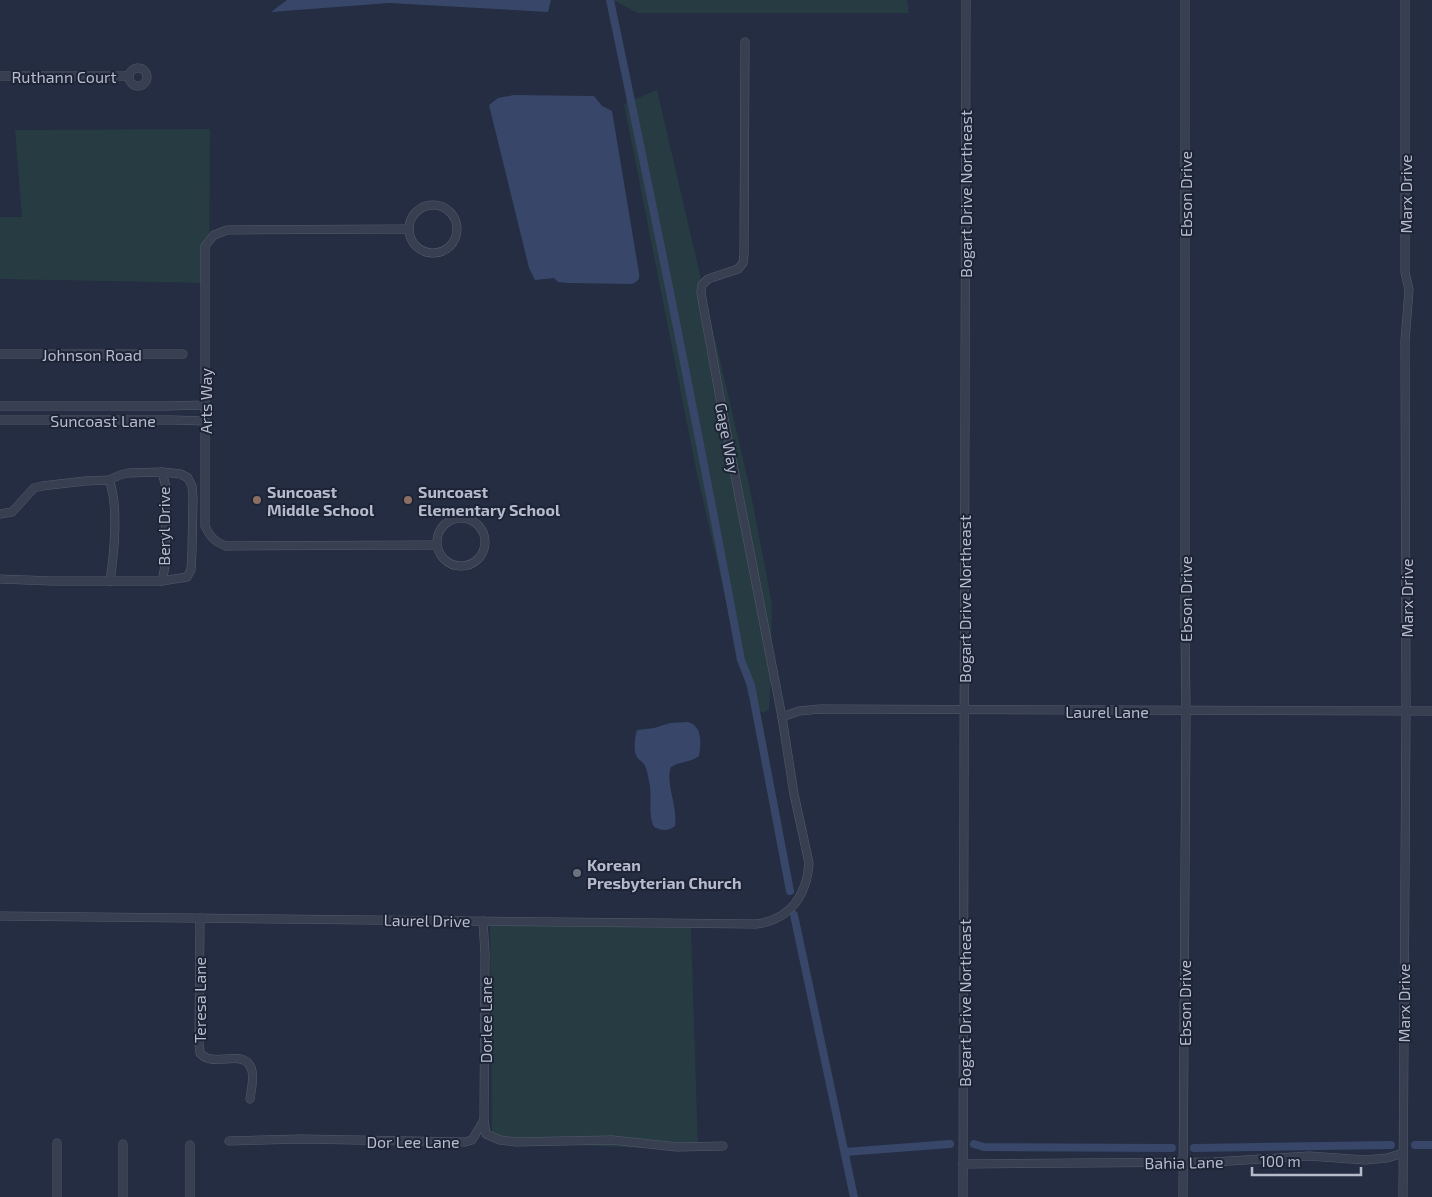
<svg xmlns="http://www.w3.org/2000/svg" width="1432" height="1197" font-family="'Exo 2',sans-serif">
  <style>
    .green { fill: #263c42 }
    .water { fill: #374669 }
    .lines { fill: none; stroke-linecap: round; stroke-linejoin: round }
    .canal { stroke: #374669; stroke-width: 8 }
    .minor-casing { stroke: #535a6b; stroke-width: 9 }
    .minor { stroke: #383f51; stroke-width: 8 }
    .education-dot { fill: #8d6e63; stroke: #1d2436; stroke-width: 2 }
    .worship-dot { fill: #6b7280; stroke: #1d2436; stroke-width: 2 }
    .labels { text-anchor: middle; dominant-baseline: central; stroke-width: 4; stroke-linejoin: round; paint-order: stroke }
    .street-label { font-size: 16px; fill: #b5bbcb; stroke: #1d2436 }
    .poi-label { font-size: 16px; font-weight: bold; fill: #b5bbcb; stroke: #1d2436; text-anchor: start }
  </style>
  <rect width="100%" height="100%" fill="#242d41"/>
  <!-- green -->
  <g class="green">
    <polygon points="613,0 907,0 909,13 638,13"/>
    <polygon points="657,90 750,489 772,604 770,694 769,709 763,713 755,709 748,695 737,648 697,474 624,104"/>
    <polygon points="210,129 209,283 0,279 0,217 22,217 15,130"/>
    <polygon points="490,925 691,928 698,1150 492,1142"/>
  </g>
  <!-- water -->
  <g class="water">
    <polygon points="287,0 551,0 548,12 389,3 271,12"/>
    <path d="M514 95 594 96 602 106 612 111 639 273C640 279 638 281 632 284L568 283 558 282 554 278 535 280 529 268 489 105 498 98Z"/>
    <path d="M688 722C703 726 701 744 699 756 690 763 680 761 671 767 665 783 678 806 675 826 669 831 662 831 654 827 647 813 653 796 649 781 648 776 647 770 645 766 643 761 639 761 637 757 633 752 635 736 637 730L654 728 670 723Z"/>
  </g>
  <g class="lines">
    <!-- canal -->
    <g class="canal">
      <path d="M610 0C656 219 700 439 741 660L751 685 790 891"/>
      <polyline points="794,915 854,1197"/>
      <polyline points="974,1144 984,1147 1172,1148"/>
      <polyline points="1415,1145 1432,1145"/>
      <polyline points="1194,1148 1391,1145"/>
      <polyline points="845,1152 950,1144"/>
    </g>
    <!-- minor casing -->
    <g class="minor-casing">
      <g id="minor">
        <circle cx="138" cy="77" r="9"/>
        <polyline points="0,76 129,76"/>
        <circle cx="433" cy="229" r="24"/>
        <path d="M409 229 227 230 214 235 205 246V526C210 537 215 542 226 546L436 545"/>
        <polyline points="0,354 183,354"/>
        <polyline points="0,406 167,406 205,405"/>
        <polyline points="0,420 172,420 205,421"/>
        <polyline points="162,472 166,487 165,566 162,581"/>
        <path d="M109 480C119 504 114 555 110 581"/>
        <polyline points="0,514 12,512 34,488 42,486 85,481 109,480 120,475 128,473 162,472 181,474 188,478 192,486 193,498 192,551 191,570 187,577 162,581 52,581 0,579"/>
        <circle cx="461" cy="542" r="24"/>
        <polyline points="782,717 799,711 820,709 1432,711"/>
        <path d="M0 916 756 924C790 920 807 895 809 863L794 794 782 717 721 403 701 293 702 285 708 279 738 269 743 263 744 255 745 42"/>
        <path d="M200 918 199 1044 200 1053C202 1055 204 1057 207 1058 221 1064 247 1049 252 1071 254 1079 251 1091 250 1099"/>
        <polyline points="483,921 485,954 484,1120 486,1134 500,1140 516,1142 612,1140 677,1147 723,1146"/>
        <polyline points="229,1141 301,1139 465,1142 472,1140 484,1120"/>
        <polyline points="57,1143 57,1197"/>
        <polyline points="123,1144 123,1197"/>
        <polyline points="963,1164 1214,1162 1309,1156 1365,1160 1387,1158 1403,1153"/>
        <polyline points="190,1197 190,1145"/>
        <polyline points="963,1197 966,0"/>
        <polyline points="1183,1197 1186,711 1185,630 1185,0"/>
        <polyline points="1403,1197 1406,711 1405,341 1409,290 1405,272 1405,0"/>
      </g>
    </g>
    <!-- minor -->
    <use href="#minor" class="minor"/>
  </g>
  <!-- markers -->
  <g class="education-dot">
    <circle cx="257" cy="500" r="5"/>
    <circle cx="408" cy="500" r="5"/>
  </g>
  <circle class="worship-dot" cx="577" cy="873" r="5"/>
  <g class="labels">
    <!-- street labels -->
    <g class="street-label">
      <text x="64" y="76">Ruthann Court</text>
      <text transform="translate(965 194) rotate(-90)">Bogart Drive Northeast</text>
      <text transform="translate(1185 194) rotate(-90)">Ebson Drive</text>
      <text transform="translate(1405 194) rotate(-90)">Marx Drive</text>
      <text x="92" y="354">Johnson Road</text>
      <text transform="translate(205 401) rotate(-90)">Arts Way</text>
      <text x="103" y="420">Suncoast Lane</text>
      <text transform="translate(728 438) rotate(79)">Gage Way</text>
      <text transform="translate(163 526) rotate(-90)">Beryl Drive</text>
      <text transform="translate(1406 598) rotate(-90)">Marx Drive</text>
      <text transform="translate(964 599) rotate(-90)">Bogart Drive Northeast</text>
      <text transform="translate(1185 599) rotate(-90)">Ebson Drive</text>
      <text x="1107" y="711">Laurel Lane</text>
      <text transform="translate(427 920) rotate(1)">Laurel Drive</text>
      <text transform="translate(199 1000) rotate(-90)">Teresa Lane</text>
      <text transform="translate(964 1003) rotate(-90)">Bogart Drive Northeast</text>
      <text transform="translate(1184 1003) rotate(-90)">Ebson Drive</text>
      <text transform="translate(1403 1003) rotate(-90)">Marx Drive</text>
      <text transform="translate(485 1020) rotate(-90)">Dorlee Lane</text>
      <text x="413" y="1141">Dor Lee Lane</text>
      <text transform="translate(1184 1162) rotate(-1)">Bahia Lane</text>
    </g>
    <!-- poi labels -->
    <g class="poi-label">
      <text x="267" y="491">Suncoast<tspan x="267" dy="18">Middle School</tspan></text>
      <text x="418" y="491">Suncoast<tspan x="418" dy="18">Elementary School</tspan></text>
      <text x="587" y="864">Korean<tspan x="587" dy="18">Presbyterian Church</tspan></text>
    </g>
  </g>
  <!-- scale -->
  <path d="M1252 1167v8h109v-8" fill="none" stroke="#b5bbcb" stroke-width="2.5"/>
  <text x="1260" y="1167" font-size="15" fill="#b5bbcb" stroke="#1d2436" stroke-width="4" paint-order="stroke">100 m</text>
</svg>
